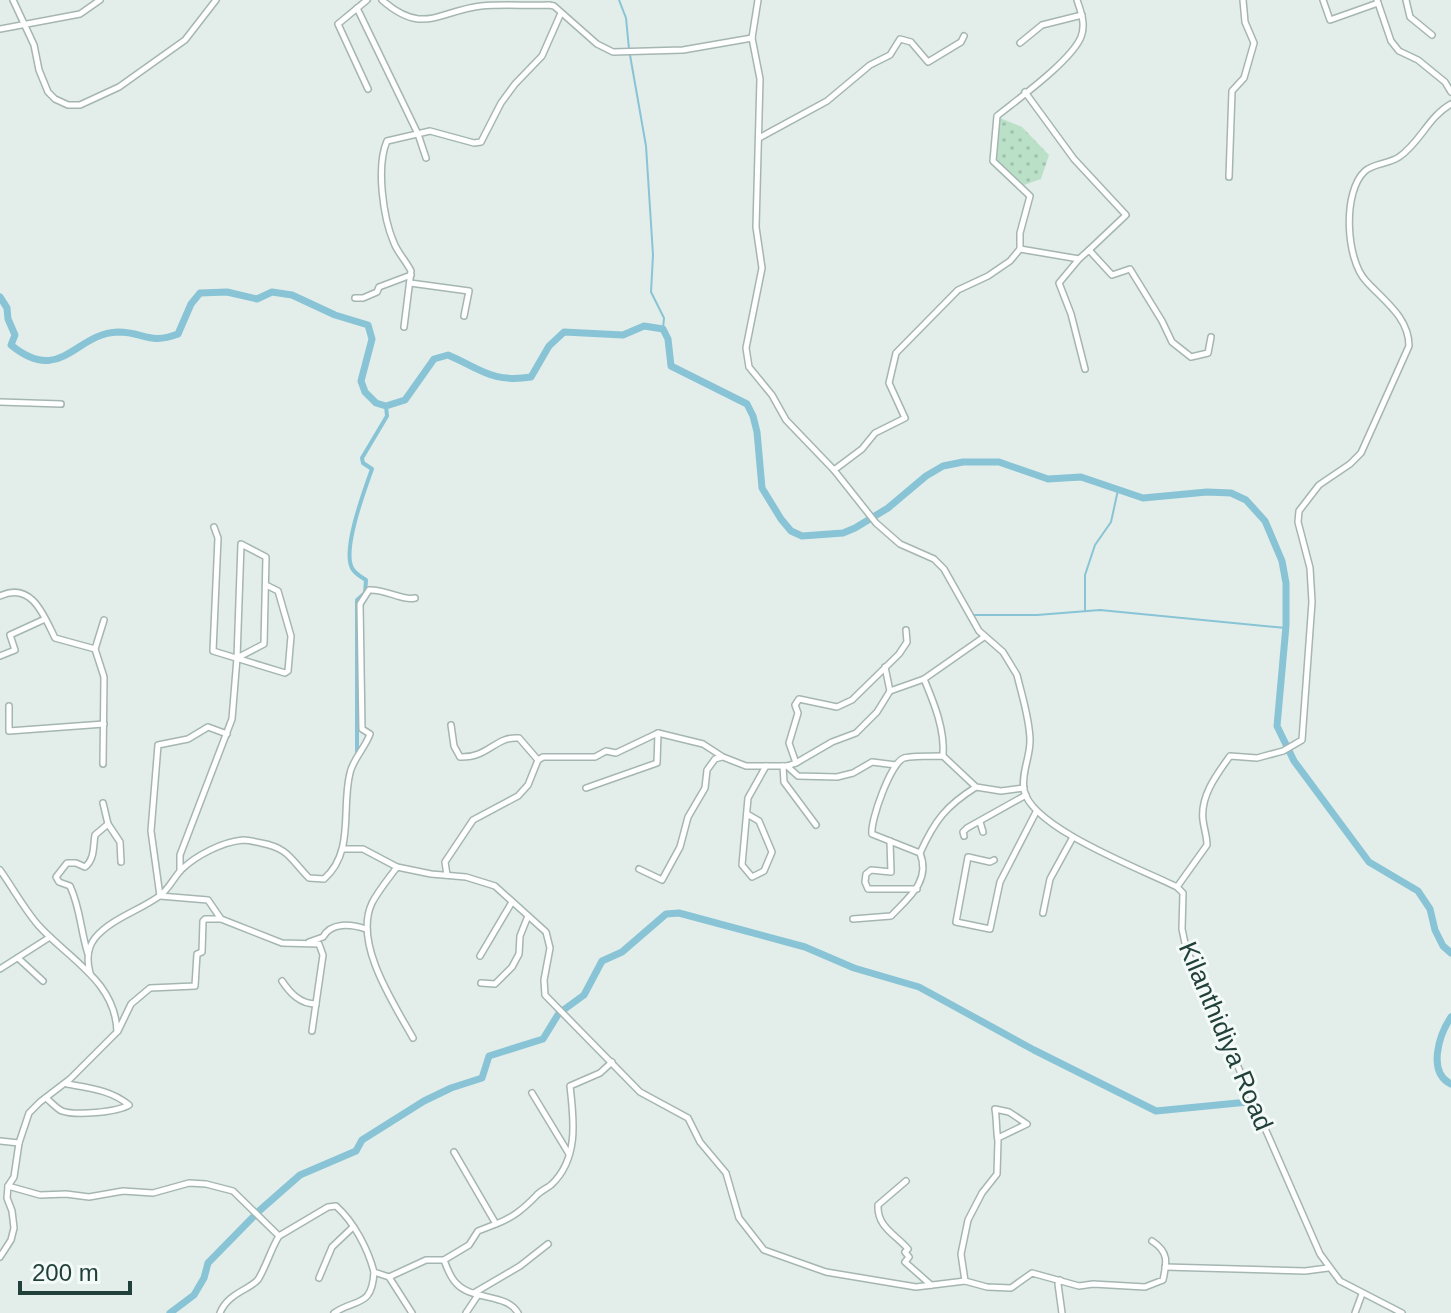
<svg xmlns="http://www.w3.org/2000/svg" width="1451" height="1313" font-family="Helvetica,sans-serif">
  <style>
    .grass { fill: url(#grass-dots) }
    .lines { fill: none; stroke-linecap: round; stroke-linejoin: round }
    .stream { stroke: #88c4d5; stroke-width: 2 }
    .canal { stroke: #88c4d5; stroke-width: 4 }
    .river { stroke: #88c4d5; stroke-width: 7 }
    .minor-casing { stroke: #a5b6b2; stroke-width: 8 }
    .minor { stroke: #fff; stroke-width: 5 }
    .labels { text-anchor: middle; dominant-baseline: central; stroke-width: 6; stroke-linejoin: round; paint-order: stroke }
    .street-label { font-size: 26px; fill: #21403a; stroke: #f4faf7 }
  </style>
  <defs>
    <pattern id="grass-dots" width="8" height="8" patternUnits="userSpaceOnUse" patternTransform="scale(2)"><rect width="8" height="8" fill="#bbe0c8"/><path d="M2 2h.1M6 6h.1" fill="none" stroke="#a0c1ad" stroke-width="1.8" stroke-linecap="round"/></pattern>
  </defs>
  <rect width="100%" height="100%" fill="#e3eeea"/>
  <!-- grass -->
  <polygon class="grass" points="1000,118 1022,127 1049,155 1041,179 1024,185 996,161"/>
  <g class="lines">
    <!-- stream -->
    <g class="stream">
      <polyline points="619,0 626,18 629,49"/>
      <polyline points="630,55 646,146 653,255 651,292 664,318 663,329"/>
      <polyline points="1085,610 1085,575 1095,545 1111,522 1118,490"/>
      <polyline points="974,615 1037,615 1100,610 1286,628"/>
    </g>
    <!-- canal -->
    <path class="canal" d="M357 752V600L365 593 366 580C360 576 355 574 352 568 342 549 365 489 372 469L363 463 362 458 387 416 386 406"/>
    <!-- river -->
    <g class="river">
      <path d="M0 297 7 308 8 319 15 335 11 345C61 386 75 333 118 332 144 332 149 345 178 334L191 304 200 293 227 292 257 299 272 292 292 295 335 315 368 325 372 339 361 381 365 392 376 403 386 406 405 400 434 359 448 355C481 369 492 383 531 377L549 346 564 332 623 335 644 326 663 329 668 339 671 366 747 404 753 416 757 432 762 488 781 519 791 531 802 536 843 533 855 528 888 508 926 476 943 466 963 462H999L1048 479 1081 477 1143 498 1207 492 1231 493 1246 500 1265 521 1282 561 1286 583V626L1277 726 1294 761 1369 862 1418 891 1430 909 1435 930 1443 946 1451 953"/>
      <polyline points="562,1011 584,995 602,961 622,952 666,914 679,913 805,947 854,968 919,987 1034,1050 1156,1111 1248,1102"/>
      <path d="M1451 1017C1439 1035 1427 1072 1451 1084"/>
      <polyline points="259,1211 300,1175 356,1151 362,1140 424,1101 451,1088 482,1078 489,1056 543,1039 559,1013"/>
      <polyline points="170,1313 194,1295 204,1278 208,1263 255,1215"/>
    </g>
    <!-- minor casing -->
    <g class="minor-casing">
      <g id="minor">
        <polyline points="13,0 34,45 39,70 48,92 55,99 68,105 80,105 119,87 185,40 216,0"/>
        <polyline points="367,0 338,24 368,89"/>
        <path d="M382 0C423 36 439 11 481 6 503 4 527 6 549 5L554 6 597 44 613 52 683 50 752 38"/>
        <path d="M758 0 752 38 760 79 756 227 762 268 746 348 749 367 772 395 786 420 834 470 876 523 900 544 934 559 944 569 979 631 1003 652 1017 675C1022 696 1030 720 1030 741 1030 758 1021 773 1024 790 1031 828 1143 870 1177 887L1183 893 1182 929 1186 948 1320 1254 1340 1281 1402 1313"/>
        <polyline points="1323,0 1330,20 1378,3"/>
        <polyline points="1377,0 1391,41 1399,51 1418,60 1445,82 1451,92"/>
        <polyline points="1406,0 1410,17 1432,35"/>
        <polyline points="357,8 418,134 426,158"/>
        <polyline points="0,29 80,14 100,0"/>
        <polyline points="1020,43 1042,25 1082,15"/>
        <polyline points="1025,92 1074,159 1126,215 1089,250"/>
        <polyline points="759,138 827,101 870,65 890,55 900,39 911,42 928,62 961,42 964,36"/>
        <polyline points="1229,177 1232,91 1244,78 1254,43 1245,22 1243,0"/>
        <polyline points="1020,249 1079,259 1089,250 1112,275 1130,269 1162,321 1172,342 1191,357 1208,353 1211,337"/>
        <polyline points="1079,259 1059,283 1071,314 1085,369"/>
        <polyline points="410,283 469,291 464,316"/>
        <polyline points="355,298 363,298 377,292 379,287 411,275"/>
        <path d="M404 327 411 271C406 261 398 253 394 243 383 218 376 166 387 141L430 131 474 143 481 142 501 103 515 84 542 56 561 13"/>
        <polyline points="0,402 61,404"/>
        <path d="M834 470 862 449 875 433 905 418 889 383 896 353 958 290 988 276 1010 261 1020 249V233L1030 196 993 161 997 116C1018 99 1071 61 1081 37 1086 24 1081 12 1077 0"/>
        <polyline points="214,527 218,538 213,651 285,673 288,671 291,636 278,591 266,585"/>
        <path d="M0 596C32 581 44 616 55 638L95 649"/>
        <polyline points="0,656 15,650 10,635 45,619"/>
        <path d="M924 679C934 703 945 729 943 756"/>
        <polyline points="890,691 924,679 984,637"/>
        <polyline points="9,706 9,731 104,724"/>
        <path d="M451 725 454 746 460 757C489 758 495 736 519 738L538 760"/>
        <polyline points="227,734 208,727 188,739 158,745 151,831 160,896 208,900 221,919 282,943 319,944 323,955 312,1031"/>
        <polyline points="796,763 832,742 856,733 877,712 890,691 885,667"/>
        <polyline points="103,764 104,677 95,649 104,620"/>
        <polyline points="783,766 784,782 816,825"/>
        <polyline points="787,766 798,776 837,777 853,773 872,762 896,765"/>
        <path d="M976 787C946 806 935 820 920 853L872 834C870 821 891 762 904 758 911 756 935 756 943 756L976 787 1001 791 1024 788"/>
        <polyline points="586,788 657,763 658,733"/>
        <polyline points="747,814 759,821 772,852 764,871 752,877 742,865 748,798 766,766"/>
        <polyline points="980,822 983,832"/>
        <polyline points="108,824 120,842 121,862"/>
        <polyline points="964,836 963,832 967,828 1026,795"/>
        <polyline points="890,841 891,872 871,870 866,874 865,882 868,889 917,889"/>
        <path d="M344 849H363L397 867 431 874 466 877 495 886 546 932 550 948 544 980 545 995 640 1092 688 1118 700 1142 726 1173 739 1218 764 1250 826 1272 916 1287 965 1281 987 1287 1011 1288 1032 1273 1079 1286 1093 1284 1145 1287 1163 1280C1167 1262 1169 1252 1152 1241"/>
        <polyline points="994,860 990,862 968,857 956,922 990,929 1000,882 1036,812"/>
        <path d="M397 867C389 878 378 891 372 903 353 943 394 1004 413 1038"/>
        <polyline points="639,869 662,880 680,847 688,817 705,788 707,770 715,759 722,757"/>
        <path d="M0 870C13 888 24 909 39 926 69 959 116 982 117 1032L70 1079 40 1102 29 1113 19 1143 14 1177 8 1186 7 1198 12 1211 14 1228 11 1240 0 1257"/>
        <polyline points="180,871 180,855 232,719 237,658 241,544 266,557 264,644 237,658"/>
        <polyline points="447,875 445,862 473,820 518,796 528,785 538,760 543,757 595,757 606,751 616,753 658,733 703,744 723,757 746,766 787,766 796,763 789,743 798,713 795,705 799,699 837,707 852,700 899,654 907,642 906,630"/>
        <path d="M1177 887 1207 845C1207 836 1204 829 1203 820 1200 796 1217 774 1230 756L1257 758 1283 751 1302 740 1312 602 1310 568 1298 522 1299 511 1319 485 1350 464 1361 453 1409 346C1409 317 1383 300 1366 281 1346 260 1342 192 1365 171 1374 163 1389 164 1399 157 1420 143 1428 117 1451 104"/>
        <polyline points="1043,913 1050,879 1073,837"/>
        <path d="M853 919 891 916C909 897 931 881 920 853"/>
        <path d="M309 942 323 937C331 922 351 924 366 929"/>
        <path d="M88 954C80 929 81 910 70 886L59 882 56 877 67 863H76L85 867C95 859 93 846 95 835L108 824 103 803"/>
        <polyline points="480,956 512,902"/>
        <polyline points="18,958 43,981"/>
        <polyline points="0,969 50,937"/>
        <path d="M90 973C87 962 87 948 95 938 111 919 138 911 158 897 169 890 173 878 182 869 197 855 222 842 243 840 249 840 256 842 261 843 289 848 291 860 309 878L324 879C355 852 341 808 350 773 353 759 365 748 370 734L362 729 360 604 369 590C386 589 402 601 415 598"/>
        <path d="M282 981C290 993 300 1004 316 1004"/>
        <polyline points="481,983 495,984 512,967 519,954 520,936 528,916"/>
        <polyline points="118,1031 131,1004 150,988 195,986 197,954 202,952 203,921 205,919 220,919"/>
        <polyline points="532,1093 569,1154"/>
        <path d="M46 1098C51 1102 57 1109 62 1111 76 1116 117 1112 129 1105 111 1090 89 1088 67 1084"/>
        <polyline points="0,1141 19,1143"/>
        <path d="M906 1181 878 1205C877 1227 895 1234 908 1249L905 1252 909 1257 905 1262 931 1285"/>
        <path d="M8 1186 40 1195 66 1194 89 1197 123 1191 153 1193 189 1183 206 1184 233 1191 279 1236 328 1207 336 1206C354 1222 368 1249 374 1272L389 1277 412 1313"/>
        <path d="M496 1224C514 1217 523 1209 536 1196 540 1191 546 1189 551 1185 579 1159 574 1120 570 1086L600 1073 612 1062"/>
        <path d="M444 1260C447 1268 450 1277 456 1283 472 1301 507 1293 518 1313"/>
        <polyline points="1165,1267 1305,1271 1328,1268"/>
        <polyline points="389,1277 426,1260 444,1260 469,1245 478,1231 496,1224 454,1152"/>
        <polyline points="319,1278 332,1247 353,1227"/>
        <polyline points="1060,1280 1058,1284 1062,1313"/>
        <path d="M965 1281 961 1254 968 1220 982 1193 997 1174 998 1141C996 1130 997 1120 995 1109L1009 1112 1027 1124 998 1138"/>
        <polyline points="474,1293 520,1266 548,1244"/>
        <path d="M220 1313C228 1292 253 1289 259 1278 267 1264 271 1249 279 1236"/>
        <path d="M334 1313C356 1298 372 1308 374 1272"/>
        <polyline points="466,1313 478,1295"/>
        <polyline points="1355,1313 1362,1294"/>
      </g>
    </g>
    <!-- minor -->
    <use href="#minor" class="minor"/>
  </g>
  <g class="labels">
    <!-- street labels -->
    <g class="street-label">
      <text transform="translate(1226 1036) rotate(67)">Kilanthidiya Road</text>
    </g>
  </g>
  <!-- scale -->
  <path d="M20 1281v12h110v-12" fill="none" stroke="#21403a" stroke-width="4"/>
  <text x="32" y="1281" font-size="24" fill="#21403a" stroke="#f4faf7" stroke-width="6" paint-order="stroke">200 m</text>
</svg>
